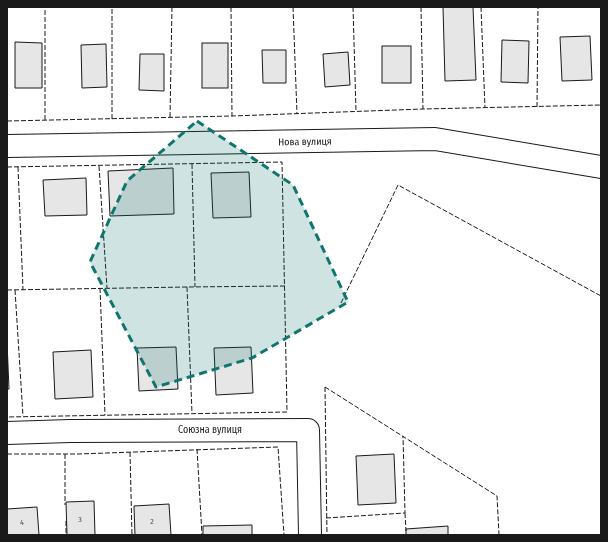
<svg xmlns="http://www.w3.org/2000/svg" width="608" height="542" font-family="'Fira Sans Condensed',sans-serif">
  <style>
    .building { fill: #e6e6e6; stroke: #1a1a1a }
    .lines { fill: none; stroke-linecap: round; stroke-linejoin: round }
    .minor-casing { stroke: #1a1a1a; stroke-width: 24 }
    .minor { stroke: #fff; stroke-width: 22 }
    .fence { stroke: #1a1a1a; stroke-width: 1; stroke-dasharray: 5 2; stroke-linecap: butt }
    .marked { fill: #0f766e; fill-opacity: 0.2; stroke: #0f766e; stroke-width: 3; stroke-dasharray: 8 5; stroke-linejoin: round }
    .labels { text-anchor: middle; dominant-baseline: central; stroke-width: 3; stroke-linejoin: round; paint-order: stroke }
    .number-label { font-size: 8px; fill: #4d4d4d }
    .street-label { font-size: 10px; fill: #1a1a1a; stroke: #fff }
  </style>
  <rect width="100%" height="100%" fill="#fff"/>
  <!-- building -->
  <g class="building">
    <polygon points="443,7 473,7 476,80 445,81"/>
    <polygon points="590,36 592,80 562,81 560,37"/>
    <polygon points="502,40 529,41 528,83 501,82"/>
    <polygon points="15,42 42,43 42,88 15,88"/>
    <rect x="202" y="43" width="26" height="45"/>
    <polygon points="106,44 107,87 82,88 81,45"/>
    <rect x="382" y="46" width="29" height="37"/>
    <polygon points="262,50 286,50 286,83 263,83"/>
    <polygon points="348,52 350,85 325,87 323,54"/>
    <polygon points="140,54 164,54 164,91 139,90"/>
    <polygon points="173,168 174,214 110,216 108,171"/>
    <polygon points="249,172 251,217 213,218 211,173"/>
    <polygon points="86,178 87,215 45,216 43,180"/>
    <polygon points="7,342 9,389 7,389"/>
    <polygon points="176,347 178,389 139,391 137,348"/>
    <polygon points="251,347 253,393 216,395 214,348"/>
    <polygon points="91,350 93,397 55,399 53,352"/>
    <polygon points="394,454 396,503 358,505 356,456"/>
    <polygon points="94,501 95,535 67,535 66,502"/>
    <polygon points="169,504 171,535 135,535 134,506"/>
    <polygon points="37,507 39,535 7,535 7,509"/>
    <polygon points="252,525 252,535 203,535 203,526"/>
    <polygon points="448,526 448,535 406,535 406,529"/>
  </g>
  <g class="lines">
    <!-- minor casing -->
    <g class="minor-casing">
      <g id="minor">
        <polyline points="7,146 435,139 601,167"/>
        <polyline points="7,433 70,431 308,430 310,535"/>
      </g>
    </g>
    <!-- minor -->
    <use href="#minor" class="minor"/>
    <!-- fence -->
    <g class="fence">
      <polyline points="231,7 232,116"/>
      <polyline points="293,7 297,114"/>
      <polyline points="353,7 356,111"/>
      <polyline points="421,7 423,109"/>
      <polyline points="481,7 485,108"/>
      <polyline points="537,107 538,7"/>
      <polyline points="170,117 172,7"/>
      <polyline points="112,119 112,7"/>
      <polyline points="45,120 45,7"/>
      <polyline points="7,121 232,116 423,109 601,105"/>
      <polyline points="192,164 195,287"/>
      <polyline points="99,166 107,288"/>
      <polyline points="7,167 282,162 287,412 7,417"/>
      <polyline points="18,167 23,290"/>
      <polyline points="187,287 192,413"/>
      <polyline points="100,288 105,415"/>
      <polyline points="7,290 187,287 285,286"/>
      <polyline points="15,290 23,416"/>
      <polyline points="341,303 398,185 601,296"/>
      <polyline points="325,387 497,496 499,535"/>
      <polyline points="325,387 327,535"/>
      <polyline points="197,449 202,535"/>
      <polyline points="130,452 132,535"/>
      <polyline points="7,454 78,454 278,447 284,535"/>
      <polyline points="65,454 65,505"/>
      <polyline points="405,513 406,531"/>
      <polyline points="326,518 405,513 403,436"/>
      <polyline points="66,521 66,535"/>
    </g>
  </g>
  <!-- marked area -->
  <path class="marked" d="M197 121 293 185 348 302 252 358 156 387 90 262 127 181Z"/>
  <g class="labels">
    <!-- number labels -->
    <g class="number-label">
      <text x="80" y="519">3</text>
      <text x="152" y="521">2</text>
      <text x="22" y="522">4</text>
    </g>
    <!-- street labels -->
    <g class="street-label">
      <text transform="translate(305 142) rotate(-1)">Нова вулиця</text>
      <text x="210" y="430">Союзна вулиця</text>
    </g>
  </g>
  <!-- border -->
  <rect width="608" height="542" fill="none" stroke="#1a1a1a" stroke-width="16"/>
</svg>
